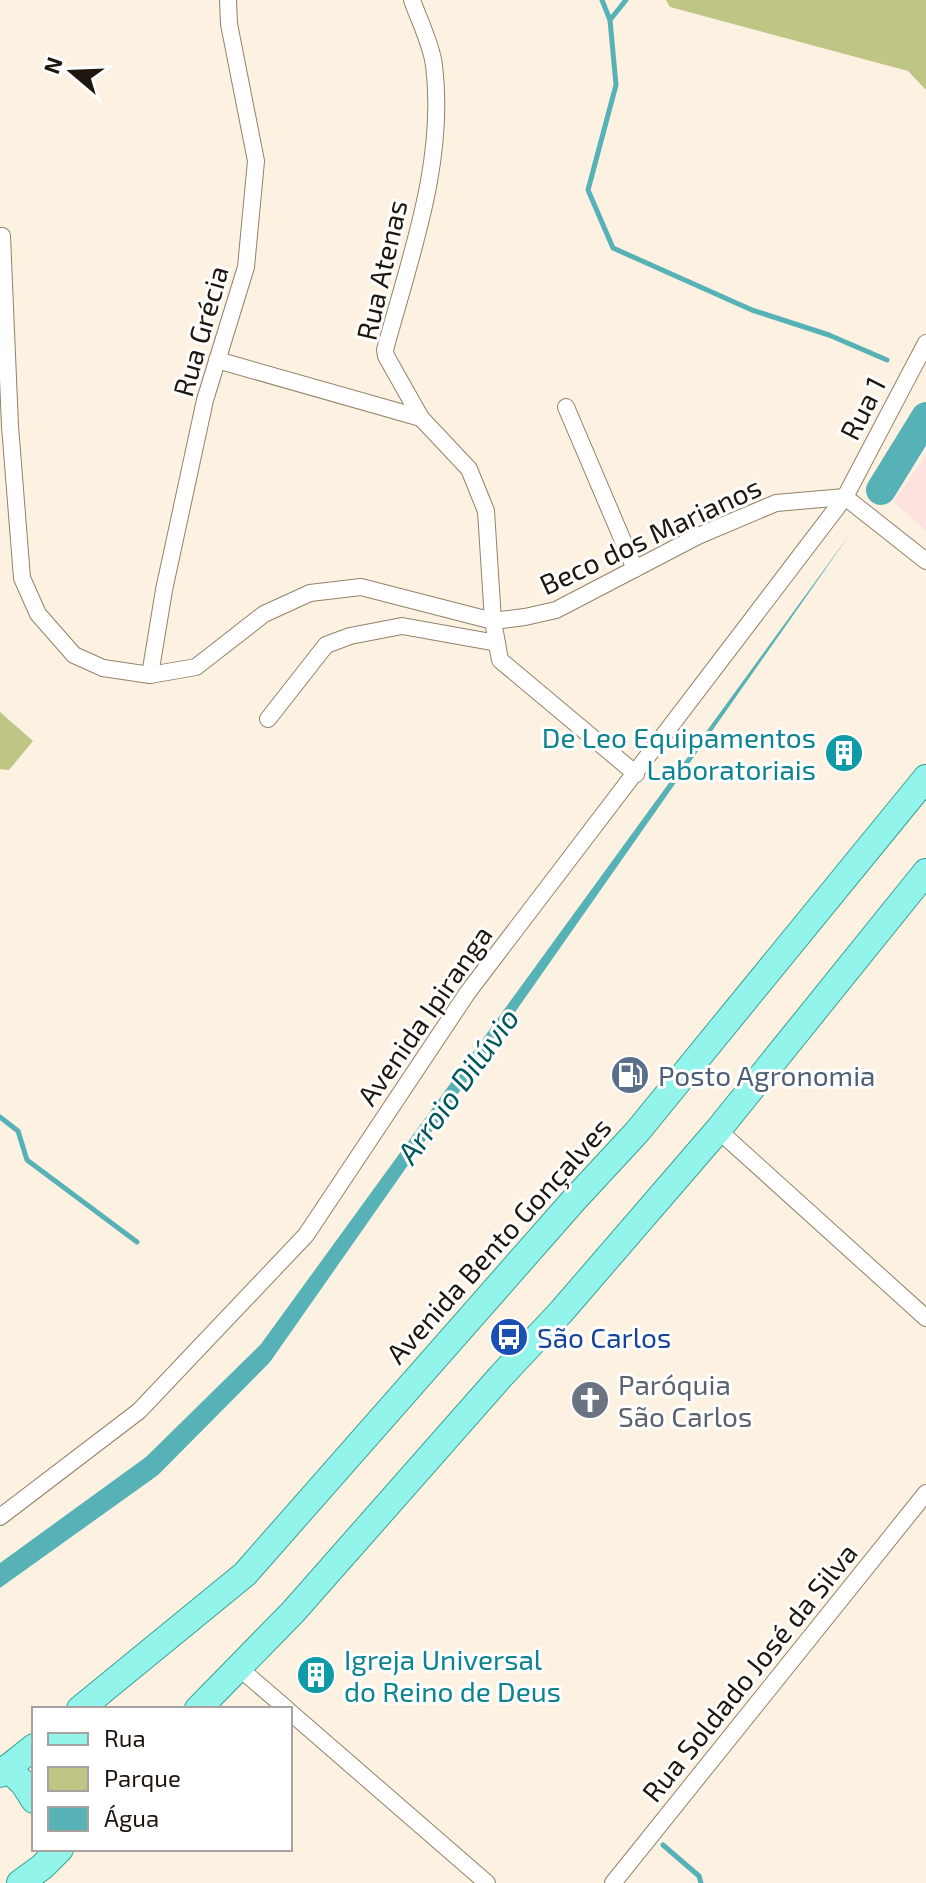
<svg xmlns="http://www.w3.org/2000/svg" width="926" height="1883" font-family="'Exo 2',sans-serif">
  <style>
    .education { fill: #fde2df }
    .green { fill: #bfc685 }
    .water { fill: #56b2b6 }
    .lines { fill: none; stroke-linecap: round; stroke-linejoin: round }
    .stream { stroke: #56b2b6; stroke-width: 5 }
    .river { stroke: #56b2b6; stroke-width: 30 }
    .minor-casing { stroke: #93826a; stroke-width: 18 }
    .primary-casing { stroke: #3ba195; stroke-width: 28 }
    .minor { stroke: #fff; stroke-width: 16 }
    .primary { stroke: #92f4eb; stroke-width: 26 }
    .labels { text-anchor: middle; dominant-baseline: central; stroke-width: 6; stroke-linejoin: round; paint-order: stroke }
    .street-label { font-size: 28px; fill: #1e170e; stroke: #fff }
    .culture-label { font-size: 28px; fill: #0d838f; stroke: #fff; text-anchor: end }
    .service-label { font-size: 28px; fill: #4e5e75; stroke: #fff; text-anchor: start }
    .transit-label { font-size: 28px; fill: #164399; stroke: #fff; text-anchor: start }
    .worship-label { font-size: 28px; fill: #5b616d; stroke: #fff; text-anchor: start }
    .water-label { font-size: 30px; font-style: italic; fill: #01585b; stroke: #fff }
  </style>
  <rect width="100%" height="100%" fill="#fdf1e1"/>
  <!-- education -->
  <polygon class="education" points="926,456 926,531 893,501"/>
  <!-- green -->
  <g class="green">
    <polygon points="666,0 926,0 926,90 908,71 670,7"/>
    <polygon points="0,712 33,741 9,770 0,769"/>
  </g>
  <!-- water -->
  <polygon class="water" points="850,534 270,1362 158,1475 0,1588 0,1563 146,1457 261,1344"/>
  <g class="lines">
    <!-- stream -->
    <g class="stream">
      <polyline points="602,0 610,20 616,85 588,190 613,248 752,310 829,335 887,360"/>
      <polyline points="610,20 626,0"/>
      <polyline points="0,1117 18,1131 27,1160 137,1242"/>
      <polyline points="663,1845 699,1876 701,1883"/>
    </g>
    <!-- river -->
    <polyline class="river" points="881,490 926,417"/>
    <!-- minor casing -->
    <g class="minor-casing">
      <g id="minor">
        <path d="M412 0C419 20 431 43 434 65 446 162 410 257 385 350L386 356 421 418 469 469 486 511 493 621 500 660 636 774"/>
        <polyline points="2,236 10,426 22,578 38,614 74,655 103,668 150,675 196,667 264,614 310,593 361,587 493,621 525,617 556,610 698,536 776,503 845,497 926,561"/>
        <polyline points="217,360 421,418"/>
        <polyline points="566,407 635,569"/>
        <polyline points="150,675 164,590 205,400 246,267 256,161 229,24 228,0"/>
        <polyline points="268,719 326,645 350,636 402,626 497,643"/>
        <polyline points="718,1130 926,1318"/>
        <polyline points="0,1517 139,1411 306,1235 468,992 845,497 926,343"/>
        <polyline points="239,1668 287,1709"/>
        <polyline points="290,1712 487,1883"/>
        <polyline points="613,1883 926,1493"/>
      </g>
    </g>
    <!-- primary casing -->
    <g class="primary-casing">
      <g id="primary">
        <polyline points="80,1709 245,1574 574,1200 637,1132 926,778"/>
        <polyline points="198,1709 293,1612 501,1376 561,1312 718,1130 926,872"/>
        <polyline points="7,1768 23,1783 34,1800"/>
        <polyline points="0,1774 34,1747"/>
        <polyline points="20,1883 42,1867 60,1849"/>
      </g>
    </g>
    <!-- minor -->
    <use href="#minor" class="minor"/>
    <!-- primary -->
    <use href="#primary" class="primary"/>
  </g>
  <!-- icons -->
  <defs>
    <g id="building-disc" transform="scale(2)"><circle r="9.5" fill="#0f9aa8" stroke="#fff"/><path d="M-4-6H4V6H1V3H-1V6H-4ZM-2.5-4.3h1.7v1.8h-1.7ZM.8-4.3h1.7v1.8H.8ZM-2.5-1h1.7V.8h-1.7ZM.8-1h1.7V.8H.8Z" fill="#fff"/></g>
    <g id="fuel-disc" transform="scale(2)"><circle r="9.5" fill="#5c6f8a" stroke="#fff"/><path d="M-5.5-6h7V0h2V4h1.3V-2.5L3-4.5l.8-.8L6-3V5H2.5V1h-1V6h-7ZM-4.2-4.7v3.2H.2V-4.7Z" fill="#fff"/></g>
    <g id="bus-disc" transform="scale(2)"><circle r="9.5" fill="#1a4fb4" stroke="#fff"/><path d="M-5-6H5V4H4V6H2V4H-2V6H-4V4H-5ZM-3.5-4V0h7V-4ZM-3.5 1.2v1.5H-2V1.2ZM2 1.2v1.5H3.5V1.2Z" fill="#fff"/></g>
    <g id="church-disc" transform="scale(2)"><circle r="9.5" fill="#6b7280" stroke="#fff"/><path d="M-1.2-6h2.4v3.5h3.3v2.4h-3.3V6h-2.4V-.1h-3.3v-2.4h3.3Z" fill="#fff"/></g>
  </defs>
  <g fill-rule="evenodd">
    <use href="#building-disc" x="844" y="753"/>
    <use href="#fuel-disc" x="630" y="1075"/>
    <use href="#bus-disc" x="509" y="1337"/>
    <use href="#church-disc" x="590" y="1400"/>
    <use href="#building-disc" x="316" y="1675"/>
  </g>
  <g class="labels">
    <!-- street labels -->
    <g class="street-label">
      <text transform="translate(381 270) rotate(-77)">Rua Atenas</text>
      <text transform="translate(200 331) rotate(-74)">Rua Grécia</text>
      <text transform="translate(862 408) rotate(-63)">Rua 1</text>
      <text transform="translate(650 535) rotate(-25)">Beco dos Marianos</text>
      <text transform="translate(424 1015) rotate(-55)">Avenida Ipiranga</text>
      <text transform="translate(498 1240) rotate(-48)">Avenida Bento Gonçalves</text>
      <text transform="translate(749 1672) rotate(-51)">Rua Soldado José da Silva</text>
    </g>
    <!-- culture labels -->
    <g class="culture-label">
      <text x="816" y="737">De Leo Equipamentos<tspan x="816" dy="32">Laboratoriais</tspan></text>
      <text x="344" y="1659" text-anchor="start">Igreja Universal<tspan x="344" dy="32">do Reino de Deus</tspan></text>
    </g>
    <!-- service labels -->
    <g class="service-label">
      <text x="658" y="1075">Posto Agronomia</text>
    </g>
    <!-- transit labels -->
    <g class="transit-label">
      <text x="537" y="1337">São Carlos</text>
    </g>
    <!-- worship labels -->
    <g class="worship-label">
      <text x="618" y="1384">Paróquia<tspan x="618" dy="32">São Carlos</tspan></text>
    </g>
    <!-- water labels -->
    <g class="water-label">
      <text transform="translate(457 1085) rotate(-54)">Arroio Dilúvio</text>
    </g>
  </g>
  <!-- legend -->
  <rect x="32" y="1707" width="260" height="144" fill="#ffffff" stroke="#a5a29f" stroke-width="2"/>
  <rect x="48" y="1733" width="40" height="12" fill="#92f4eb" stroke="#a5a29f" stroke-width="2"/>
  <text x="104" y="1747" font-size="24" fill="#1e170e">Rua</text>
  <rect x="48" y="1767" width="40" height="24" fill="#bfc685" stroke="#a5a29f" stroke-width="2"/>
  <text x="104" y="1787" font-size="24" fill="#1e170e">Parque</text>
  <rect x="48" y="1807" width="40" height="24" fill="#56b2b6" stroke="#a5a29f" stroke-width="2"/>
  <text x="104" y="1827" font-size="24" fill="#1e170e">Água</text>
  <!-- north arrow -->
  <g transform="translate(72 72) rotate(289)" stroke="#ffffff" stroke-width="6" paint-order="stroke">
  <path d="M0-6L14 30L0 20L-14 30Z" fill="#1e170e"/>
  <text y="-12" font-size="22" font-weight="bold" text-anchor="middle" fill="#1e170e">N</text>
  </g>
</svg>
